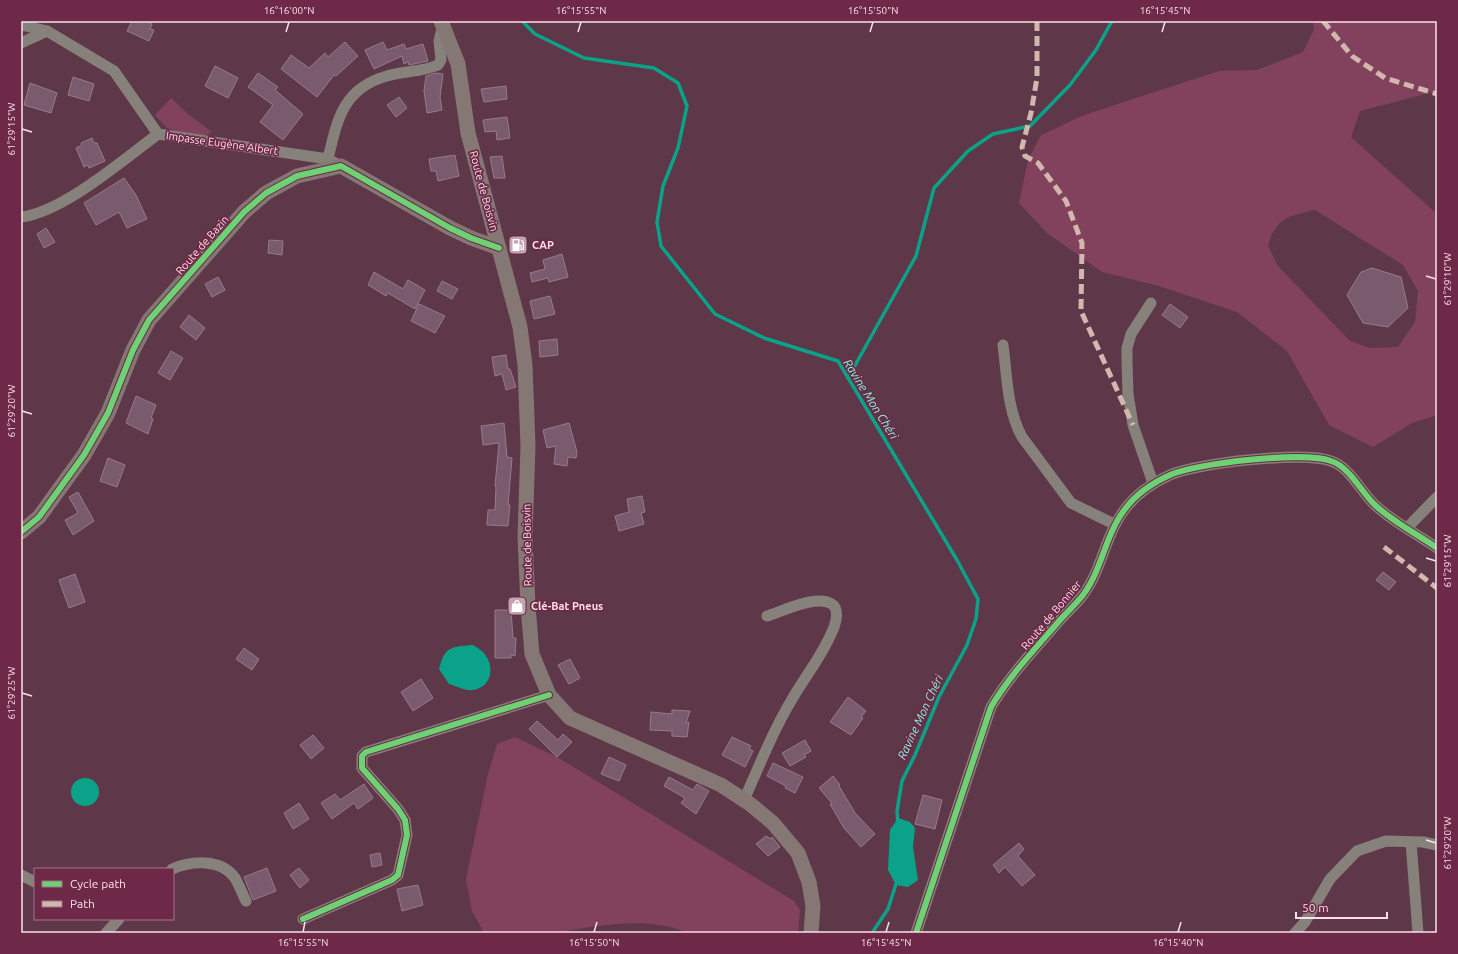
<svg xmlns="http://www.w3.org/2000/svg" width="1458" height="954" font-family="Ubuntu,sans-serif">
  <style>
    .green { fill: #82425d; fill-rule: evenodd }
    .water { fill: #0aa289 }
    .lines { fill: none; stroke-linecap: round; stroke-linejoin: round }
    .stream { stroke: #0aa289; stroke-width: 3.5 }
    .building { fill: #7a5a6d; stroke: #987a8c }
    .street { stroke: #86817a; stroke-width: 11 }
    .secondary { stroke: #857874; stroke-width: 15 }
    .quiet { stroke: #d1b7ad; stroke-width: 5; stroke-dasharray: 10 5; stroke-linecap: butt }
    .cycleway-casing { stroke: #6d2947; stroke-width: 8 }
    .cycleway { stroke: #6cd273; stroke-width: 6 }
    .ticks { fill: none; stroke: #fae0e9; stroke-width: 1.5 }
    .labels { text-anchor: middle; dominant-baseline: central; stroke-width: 3.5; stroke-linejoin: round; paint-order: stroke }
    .street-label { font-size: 11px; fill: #fae0e9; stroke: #6d2947 }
    .poi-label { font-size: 11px; font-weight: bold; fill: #fae0e9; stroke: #6d2947; text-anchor: start }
    .water-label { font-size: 12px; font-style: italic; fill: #7dfdde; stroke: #6d2947 }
    .neatline { fill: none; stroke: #fae0e9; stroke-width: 1.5 }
    .ticks-label { font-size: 10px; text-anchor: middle; fill: #fae0e9 }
  </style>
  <rect width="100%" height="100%" fill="#5e3849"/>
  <!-- green -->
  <g class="green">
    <path d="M1313 21H1437V91L1360 111 1351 137 1437 214V415L1412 423 1373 447 1329 425 1287 351 1237 312 1159 286 1102 272 1047 233 1019 203 1028 160 1041 135 1084 115 1219 71 1257 70 1303 52 1314 30ZM1315 210 1403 265 1418 291 1415 322 1398 347 1370 348 1350 341 1278 266 1268 246C1276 217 1289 216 1315 210Z"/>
    <polygon points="171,98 188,114 212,132 198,139 167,128 155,115"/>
    <path d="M515 737 557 757 794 901 800 910 798 933H689C645 915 599 926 554 933 539 935 500 935 484 933L472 911 466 879 488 774 497 744Z"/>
  </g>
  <!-- water -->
  <g class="water">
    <path d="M473 645C476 647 480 649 483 652 495 665 493 687 473 690 466 691 456 686 449 684L439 669C445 646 451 647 473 645Z"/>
    <circle cx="85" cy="792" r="14"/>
    <polygon points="898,818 910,822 915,828 913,847 918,880 908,887 896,885 888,870 890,830"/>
  </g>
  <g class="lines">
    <!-- stream -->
    <g class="stream">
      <polyline points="522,21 535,34 584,58 654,68 678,83 687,106 678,148 663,186 657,222 661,246 715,314 764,338 838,361 957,560 978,599 976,619 967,645 939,697 915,755 902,781 897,811 898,823"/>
      <polyline points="848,378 916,256 934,188 968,151 993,134 1030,126 1070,85 1096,50 1112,21"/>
      <polyline points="872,933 888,909 897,881"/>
    </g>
  </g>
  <!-- building -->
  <g class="building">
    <polygon points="132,21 147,21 152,24 150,29 154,30 149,41 127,31"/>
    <polygon points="345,42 358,56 336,76 334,75 317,97 281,69 291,55 309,68 325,53 328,57"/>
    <polygon points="383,42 387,50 404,44 406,49 423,44 428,61 409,65 408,62 404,64 402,56 374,69 365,50"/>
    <polygon points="215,66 238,78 228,98 205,86"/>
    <polygon points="258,73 278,87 275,90 303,114 283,140 260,122 273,105 248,87"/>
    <polygon points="436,73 443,74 440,97 442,110 427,113 424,91 426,76"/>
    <polygon points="73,77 94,84 89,101 68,95"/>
    <polygon points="30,83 57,93 51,113 24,105"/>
    <polygon points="506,86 507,99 484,102 481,89"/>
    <polygon points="399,97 407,108 396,117 387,105"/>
    <polygon points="507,117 510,138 497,140 496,131 485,132 483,120"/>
    <polygon points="92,138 94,143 97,143 105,161 89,168 88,165 84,167 76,148 82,145 81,143"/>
    <polygon points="455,155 459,176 438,181 436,171 431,171 429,159"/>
    <polygon points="502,156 505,178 494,178 490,157"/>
    <polygon points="124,178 136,195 147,219 127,228 119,212 96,225 84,203"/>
    <polygon points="46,228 55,242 44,248 37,234"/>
    <polygon points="269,240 283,241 282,255 268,253"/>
    <polygon points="562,254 568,277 549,282 548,278 532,282 530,273 545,269 543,260"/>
    <polygon points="1372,268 1401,277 1408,308 1388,327 1363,323 1347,295 1361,272"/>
    <polygon points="374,272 403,289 408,280 425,290 415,309 388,293 386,296 368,285"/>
    <polygon points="218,277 225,290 212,297 205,284"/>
    <polygon points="442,281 458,289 452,299 437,291"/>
    <polygon points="550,296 555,314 534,319 530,301"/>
    <polygon points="419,304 445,316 435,333 411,321"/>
    <polygon points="1170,304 1188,317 1180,328 1162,315"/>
    <polygon points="189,315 205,328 196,340 180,327"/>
    <polygon points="557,339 558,355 540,357 539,341"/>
    <polygon points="171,351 183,358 170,380 158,373"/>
    <polygon points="506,355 508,369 510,369 516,387 506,390 502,374 495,376 492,357"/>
    <polygon points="136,396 156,405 151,418 153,419 148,434 126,423"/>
    <polygon points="504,423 507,457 512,458 508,505 510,505 508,526 487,525 488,510 495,510 496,487 495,486 499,443 483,445 481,426"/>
    <polygon points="569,423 577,452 576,458 568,457 567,466 554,464 556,446 547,448 543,430"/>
    <polygon points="108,458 125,465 117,487 100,481"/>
    <polygon points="78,492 94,521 73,535 65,520 78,513 69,497"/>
    <polygon points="642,496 645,512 641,513 644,524 619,531 615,516 629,512 627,499"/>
    <polygon points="1383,572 1396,582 1389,590 1376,580"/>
    <polygon points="75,574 85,602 69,608 59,580"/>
    <polygon points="495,610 511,610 513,638 516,638 515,656 511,655 511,658 495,658"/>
    <polygon points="244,648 259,659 252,670 236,659"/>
    <polygon points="570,659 580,678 569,684 558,665"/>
    <polygon points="421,679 433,698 413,711 401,692"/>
    <polygon points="848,697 866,711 861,717 863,718 851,735 830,722"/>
    <polygon points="672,710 690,711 686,723 689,722 687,737 672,736 672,731 650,730 651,712 672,714"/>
    <polygon points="537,721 558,740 563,734 572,742 557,757 529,729"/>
    <polygon points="313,735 324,748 311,759 300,745"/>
    <polygon points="732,737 751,746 749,749 753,751 745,767 722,755"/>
    <polygon points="805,740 811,751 804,755 806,757 790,766 782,753"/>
    <polygon points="609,757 626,765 619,781 601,774"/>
    <polygon points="773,763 803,777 795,793 785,788 786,786 767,776"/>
    <polygon points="833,776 840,785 839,786 855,813 875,834 861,847 844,828 830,804 832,803 819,788"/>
    <polygon points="669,777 691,789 693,790 697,784 709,791 696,814 681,803 685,798 664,786"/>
    <polygon points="364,784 373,798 358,809 354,803 332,819 321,803 335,794 340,800"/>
    <polygon points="923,795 942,800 935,829 915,824"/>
    <polygon points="299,803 309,819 293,829 284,813"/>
    <polygon points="766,836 771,839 772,837 780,847 768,856 756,844"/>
    <polygon points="1019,843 1024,849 1018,856 1035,875 1022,886 1005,867 999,873 993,865"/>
    <polygon points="380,853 382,865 372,867 370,855"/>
    <polygon points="267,868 276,891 253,900 244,877"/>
    <polygon points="299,868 309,880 300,888 290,875"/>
    <polygon points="418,885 423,905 402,911 397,889"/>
  </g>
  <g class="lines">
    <!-- street -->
    <g class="street">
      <polyline points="21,25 47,31 114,71 158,134 328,159 341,166"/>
      <polyline points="21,43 47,31"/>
      <path d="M328 159C337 120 343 88 387 76 403 71 422 72 438 65L441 60 439 41 443 25"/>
      <path d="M21 217C63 212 123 160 158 134"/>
      <polyline points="1151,303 1131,334 1127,348 1127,362 1128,394 1133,425 1153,483"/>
      <path d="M1003 345C1007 375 1007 410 1022 437L1071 503 1114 524"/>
      <polyline points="1407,528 1437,497"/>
      <path d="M744 800C759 767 772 732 791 701 804 678 820 659 831 634 835 627 840 611 833 605 819 593 783 611 767 616"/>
      <polyline points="1411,842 1418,933"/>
      <path d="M172 869C191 861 221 858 235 878 239 885 242 893 246 901"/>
      <polyline points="21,875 35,882"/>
      <polyline points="303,919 392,880 398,875 407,835 405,820 398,809 362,768 362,756 366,752 549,695"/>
      <polyline points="106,933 119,919"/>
      <path d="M916 933 991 707C1010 675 1036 648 1060 620 1067 612 1076 604 1083 595 1102 570 1105 535 1125 509 1137 493 1152 483 1170 475 1196 463 1304 451 1331 461 1350 467 1361 492 1375 505 1393 522 1417 534 1437 548"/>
      <polyline points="1295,933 1305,922 1330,879 1357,851 1386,841 1423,842 1437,845"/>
    </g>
    <!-- secondary -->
    <g class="secondary">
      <polyline points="441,21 458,64 468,133 520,327 525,365 528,446 525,537 528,606 532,654 549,695 570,718 721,785 750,804 773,823 798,853 809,882 813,906 811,933"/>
      <polyline points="21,532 39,517 84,455 108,413 133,350 149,320 244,212 266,193 297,176 341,166 450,228 471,238 499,248"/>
    </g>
    <!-- quiet -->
    <g class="quiet">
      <polyline points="1037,21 1037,78 1031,113 1022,147 1025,156 1038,163 1066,201 1082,243 1081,311 1133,425"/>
      <polyline points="1323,21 1352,56 1385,78 1437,94"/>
      <polyline points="1384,547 1437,588"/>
    </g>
    <!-- cycleway casing -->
    <g class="cycleway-casing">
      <g id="cycleway">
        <polyline points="21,532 39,517 84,455 108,413 133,350 149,320 244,212 266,193 297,176 341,166 450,228 471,238 499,248"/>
        <polyline points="303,919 392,880 398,875 407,835 405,820 398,809 362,768 362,756 366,752 549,695"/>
        <path d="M916 933 991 707C1010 675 1036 648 1060 620 1067 612 1076 604 1083 595 1102 570 1105 535 1125 509 1137 493 1152 483 1170 475 1196 463 1304 451 1331 461 1350 467 1361 492 1375 505 1393 522 1417 534 1437 548"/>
      </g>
    </g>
    <!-- cycleway -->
    <use href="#cycleway" class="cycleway"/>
  </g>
  <!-- ticks -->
  <path class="ticks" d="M286 32 289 22M578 32 581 22M870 32 873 22M1162 32 1165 22M22 129 32 132M1426 276 1436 279M22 411 32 414M1426 558 1436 561M22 693 32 696M1426 840 1436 843M303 932 305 922M594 932 597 922M886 932 889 922M1178 932 1181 922"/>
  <!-- icons -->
  <defs>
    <g id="fuel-square" transform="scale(1)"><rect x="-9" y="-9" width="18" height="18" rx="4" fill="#c3a5b1" stroke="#6d2947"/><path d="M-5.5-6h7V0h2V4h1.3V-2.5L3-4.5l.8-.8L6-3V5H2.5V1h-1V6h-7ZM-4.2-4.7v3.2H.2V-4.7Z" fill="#fff"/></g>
    <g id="shop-square" transform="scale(1)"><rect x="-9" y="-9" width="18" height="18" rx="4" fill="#c3a5b1" stroke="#6d2947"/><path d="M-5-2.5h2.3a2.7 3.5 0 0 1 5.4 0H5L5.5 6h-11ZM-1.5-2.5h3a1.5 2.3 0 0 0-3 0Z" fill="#fff"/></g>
  </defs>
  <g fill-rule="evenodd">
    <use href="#fuel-square" x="518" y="245"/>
    <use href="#shop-square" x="517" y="606"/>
  </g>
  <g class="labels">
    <!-- street labels -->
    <g class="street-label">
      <text transform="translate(222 143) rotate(8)">Impasse Eugène Albert</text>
      <text transform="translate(484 191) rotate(75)">Route de Boisvin</text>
      <text transform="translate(202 245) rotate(-49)">Route de Bazin</text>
      <text transform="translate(527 545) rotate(-91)">Route de Boisvin</text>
      <text transform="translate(1051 615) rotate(-50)">Route de Bonnier</text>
    </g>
    <!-- poi labels -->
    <g class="poi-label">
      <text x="532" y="245">CAP</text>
      <text x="531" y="606">Clé-Bat Pneus</text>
    </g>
    <!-- water labels -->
    <g class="water-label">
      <text transform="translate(871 399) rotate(58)">Ravine Mon Chéri</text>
      <text transform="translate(920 717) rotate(-65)">Ravine Mon Chéri</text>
    </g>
  </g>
  <!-- border -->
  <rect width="1458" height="954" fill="none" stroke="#6d2947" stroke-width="44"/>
  <!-- legend -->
  <rect x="34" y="868" width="140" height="52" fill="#6d2947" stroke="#a57288"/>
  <rect x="42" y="881" width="20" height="6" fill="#6cd273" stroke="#a57288"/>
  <text x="70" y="888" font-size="12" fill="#fae0e9">Cycle path</text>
  <rect x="42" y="901" width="20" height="6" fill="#d1b7ad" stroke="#a57288"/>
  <text x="70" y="908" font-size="12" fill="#fae0e9">Path</text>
  <!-- scale -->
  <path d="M1296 912v6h91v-6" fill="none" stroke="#fae0e9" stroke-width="2"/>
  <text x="1302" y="912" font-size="12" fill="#fae0e9" stroke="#6d2947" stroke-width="3" paint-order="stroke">50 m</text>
  <rect x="22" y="22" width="1414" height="910" class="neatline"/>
  <g class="ticks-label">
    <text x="289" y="14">16°16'00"N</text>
    <text x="581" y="14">16°15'55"N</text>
    <text x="873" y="14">16°15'50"N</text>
    <text x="1165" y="14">16°15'45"N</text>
    <text transform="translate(11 129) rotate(-90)" y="4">61°29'15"W</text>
    <text transform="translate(1447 279) rotate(-90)" y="4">61°29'10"W</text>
    <text transform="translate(11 411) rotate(-90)" y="4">61°29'20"W</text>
    <text transform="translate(1447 561) rotate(-90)" y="4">61°29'15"W</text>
    <text transform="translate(11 693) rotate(-90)" y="4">61°29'25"W</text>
    <text transform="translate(1447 843) rotate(-90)" y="4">61°29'20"W</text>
    <text x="303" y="946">16°15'55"N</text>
    <text x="594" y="946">16°15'50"N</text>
    <text x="886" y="946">16°15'45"N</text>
    <text x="1178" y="946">16°15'40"N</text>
  </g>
</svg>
